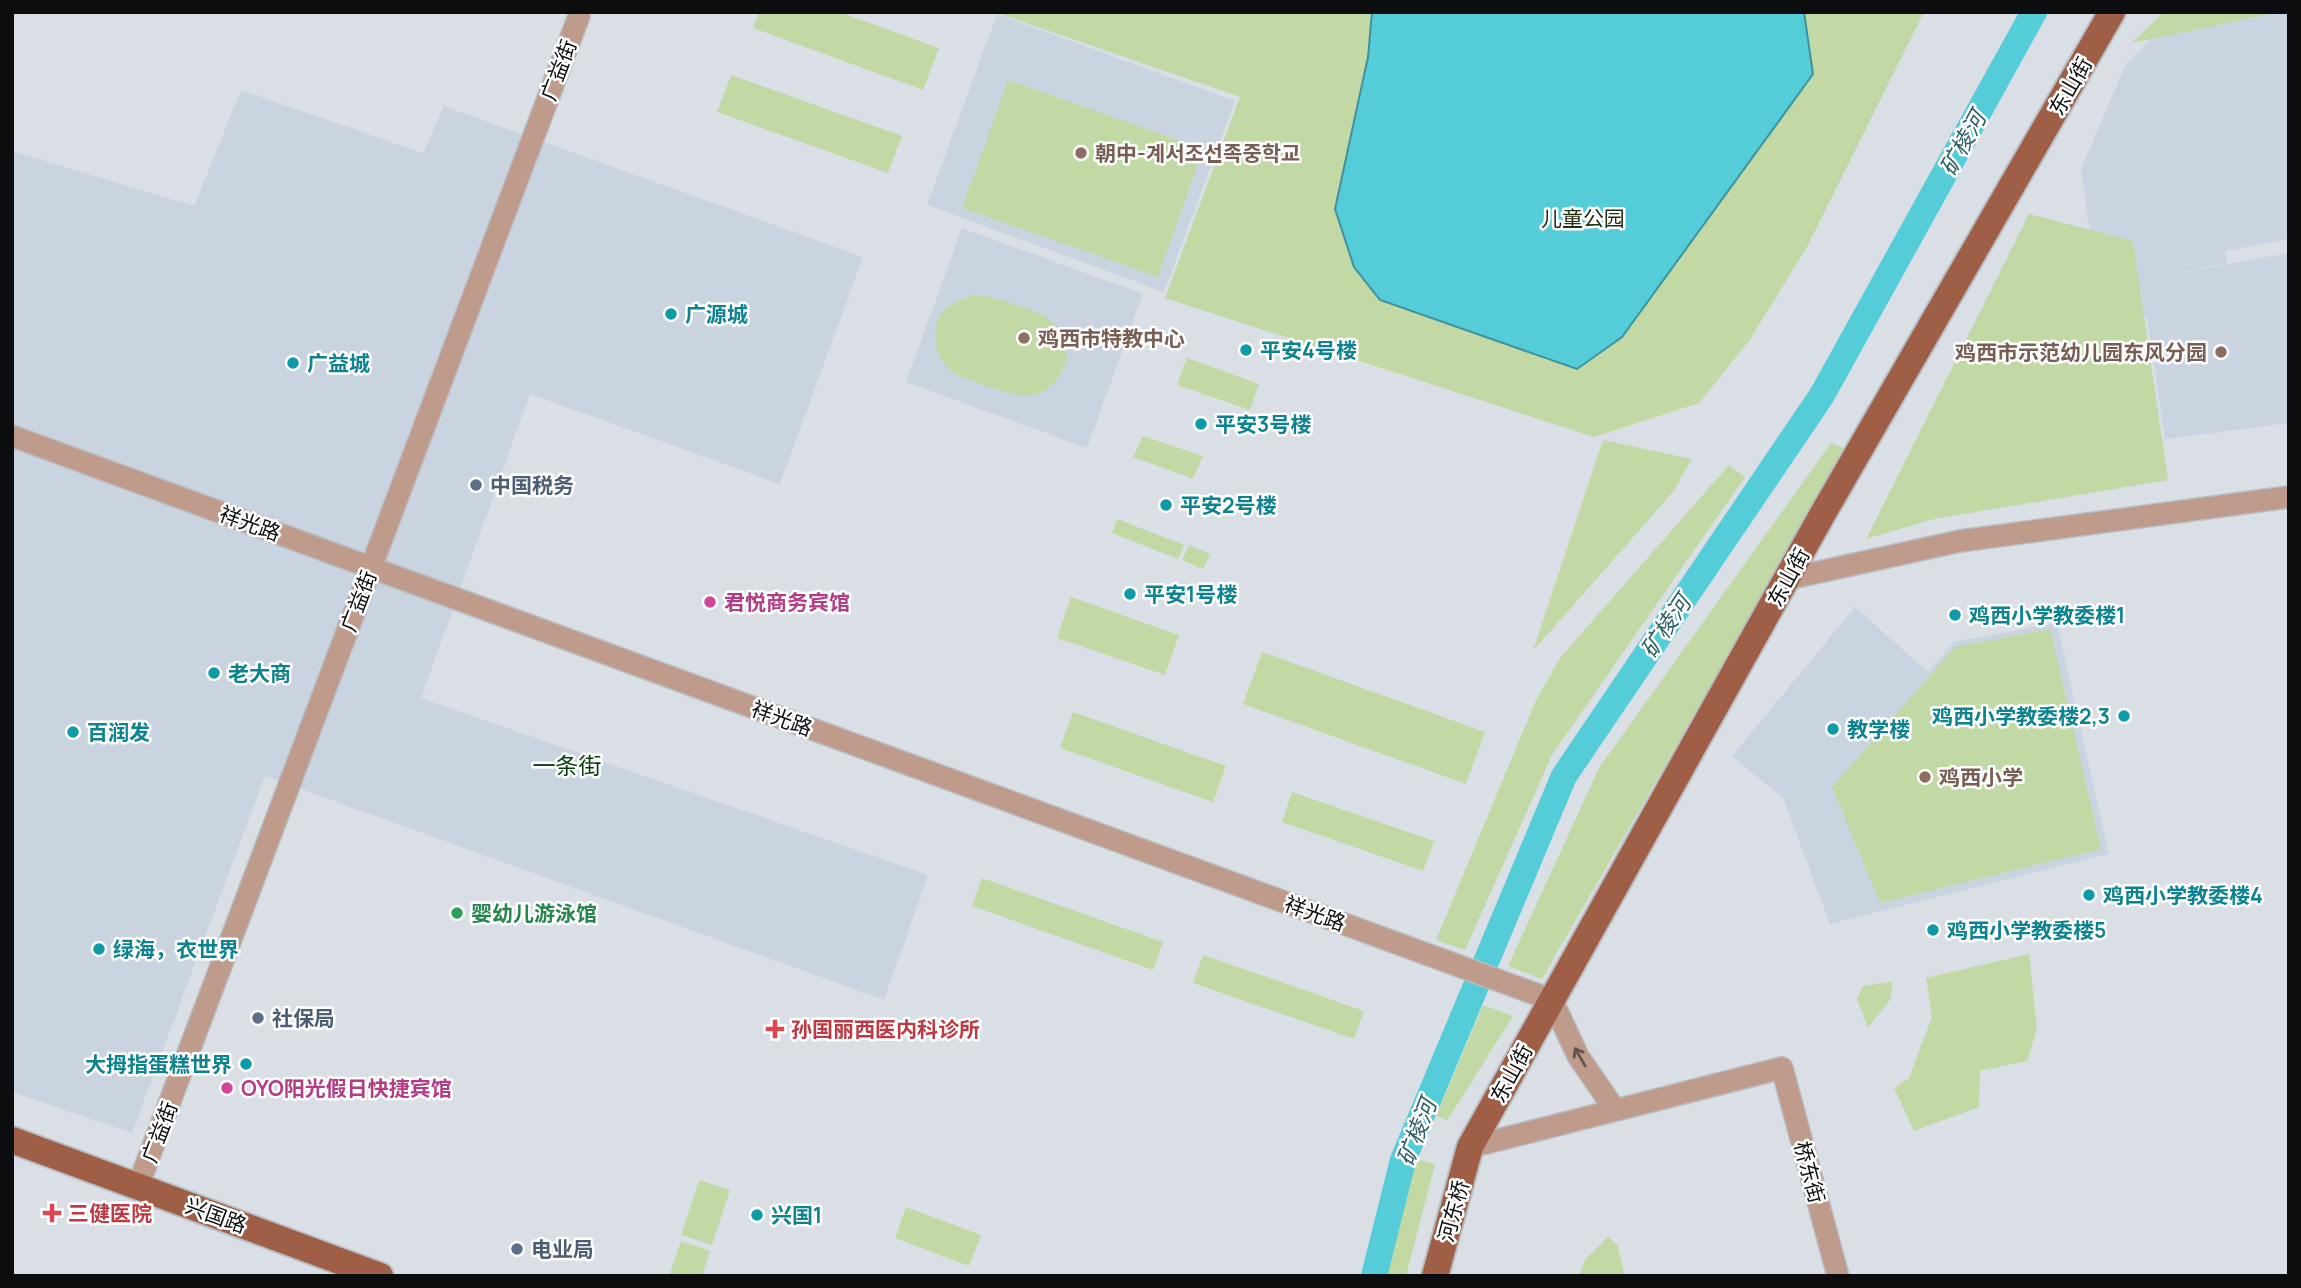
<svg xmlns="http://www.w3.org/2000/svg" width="2301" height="1288" font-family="Manrope,'Noto Sans SC','Noto Sans KR',sans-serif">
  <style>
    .built { fill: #cad4e0 }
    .green { fill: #c2d9a6 }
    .water { fill: #54cdd8; stroke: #3e939c; stroke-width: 2 }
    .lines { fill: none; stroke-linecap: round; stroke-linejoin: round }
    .river { stroke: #54cdd8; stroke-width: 26 }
    .minor-casing { stroke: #b9bdc4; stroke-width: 24 }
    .major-casing { stroke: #b9bdc4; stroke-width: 30 }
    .minor { stroke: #bf9b8c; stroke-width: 21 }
    .major { stroke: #9f5f46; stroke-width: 26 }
    .oneway { stroke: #65544e }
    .education-dot { fill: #8d6e63; stroke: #fff; stroke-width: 2.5 }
    .culture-dot { fill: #0f9aa8; stroke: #fff; stroke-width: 2.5 }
    .service-dot { fill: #5c6f8a; stroke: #fff; stroke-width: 2.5 }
    .hotel-dot { fill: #d1479c; stroke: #fff; stroke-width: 2.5 }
    .leisure-dot { fill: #2e9e5b; stroke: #fff; stroke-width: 2.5 }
    .health-dot { fill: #e0444e; stroke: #fff; stroke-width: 2.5 }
    .labels { text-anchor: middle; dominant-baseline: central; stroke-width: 5; stroke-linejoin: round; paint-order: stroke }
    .street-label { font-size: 21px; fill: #0b0d0f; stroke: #fff }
    .education-label { font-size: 21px; font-weight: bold; fill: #785e54; stroke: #fff; text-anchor: start }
    .park-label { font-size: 21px; fill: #23300f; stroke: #fff }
    .culture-label { font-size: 21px; font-weight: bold; fill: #0d838f; stroke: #fff; text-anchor: start }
    .service-label { font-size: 21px; font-weight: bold; fill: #4e5e75; stroke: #fff; text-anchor: start }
    .hotel-label { font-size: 21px; font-weight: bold; fill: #b23c85; stroke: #fff; text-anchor: start }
    .leisure-label { font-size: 21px; font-weight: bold; fill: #27864d; stroke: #fff; text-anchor: start }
    .health-label { font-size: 21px; font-weight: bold; fill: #be3a42; stroke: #fff; text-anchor: start }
    .water-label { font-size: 23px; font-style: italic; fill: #2e6166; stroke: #fff }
    .neighbourhood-label { font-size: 23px; fill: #043e08; stroke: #fff }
  </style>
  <rect width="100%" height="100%" fill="#dadfe6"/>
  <!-- built -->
  <g class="built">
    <polygon points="2178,12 2289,12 2289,239 2225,251 2227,263 2156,277 2289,253 2289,423 2165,439 2147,317 2103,325 2081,169 2125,66"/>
    <polygon points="997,14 1235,101 1164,292 927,205"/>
    <polygon points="241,90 423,153 444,106 863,257 780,484 530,394 421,698 928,875 884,1000 265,776 132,1133 12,1092 12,151 194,206"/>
    <polygon points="962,228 1143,294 1087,448 906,382"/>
    <polygon points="1855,607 1928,672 1954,642 2057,623 2109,854 1830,924 1783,798 1732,756"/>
  </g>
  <!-- green -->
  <g class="green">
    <polygon points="759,12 839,12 939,48 923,90 753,28"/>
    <polygon points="994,12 1924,12 1807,247 1749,341 1699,403 1594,437 1165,298 1240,97"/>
    <polygon points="2164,12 2280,12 2132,43"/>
    <polygon points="731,75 902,136 888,173 717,112"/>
    <polygon points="1008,80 1203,149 1158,277 962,208"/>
    <polygon points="2029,214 2133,241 2168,480 1934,519 1866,539"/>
    <path d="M972 295C990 295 1036 309 1050 320 1062 329 1066 346 1067 360 1050 405 1021 399 984 385 975 381 962 378 954 373 935 360 928 328 944 310 951 303 963 299 972 295Z"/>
    <polygon points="1187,358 1259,384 1250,410 1177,385"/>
    <polygon points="1143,436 1203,456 1193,479 1133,457"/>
    <polygon points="1603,440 1692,459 1673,492 1533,651"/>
    <polygon points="1831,443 1847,449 1542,979 1508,966 1599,768"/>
    <polygon points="1729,465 1745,477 1552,755 1465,950 1436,940 1536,700 1560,658"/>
    <polygon points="1117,519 1184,545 1178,559 1112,533"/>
    <polygon points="1189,545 1210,554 1203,569 1182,560"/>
    <polygon points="1071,597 1179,635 1165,675 1057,638"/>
    <polygon points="2050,629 2101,849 1880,903 1832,787 1955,647"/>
    <polygon points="1262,652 1485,732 1466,784 1243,704"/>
    <polygon points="1073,712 1226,766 1213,802 1060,748"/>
    <polygon points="1292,792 1434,841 1423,871 1282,822"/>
    <polygon points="982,878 1163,942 1153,970 972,906"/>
    <polygon points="2029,954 2037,1029 2027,1061 1980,1071 1979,1107 1914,1131 1894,1088 1909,1078 1932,1017 1926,978"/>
    <polygon points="1203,955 1364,1011 1354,1039 1193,983"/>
    <polygon points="1893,982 1890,1000 1868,1028 1857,999 1863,986"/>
    <polygon points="1483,1005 1513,1016 1447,1121 1436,1116"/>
    <polygon points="1416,1159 1435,1164 1406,1276 1386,1276"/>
    <polygon points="699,1180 730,1190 712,1245 681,1235"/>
    <polygon points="906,1207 981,1235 969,1266 895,1238"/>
    <polygon points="1608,1237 1617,1244 1625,1276 1579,1276 1584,1261"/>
    <polygon points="681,1241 710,1251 702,1276 669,1276"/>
  </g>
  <!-- water -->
  <polygon class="water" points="1372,12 1804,12 1813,74 1622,337 1577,369 1380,300 1354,267 1335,209 1368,57"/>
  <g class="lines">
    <!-- river -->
    <polyline class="river" points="1374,1276 1403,1160 1564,776 1822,395 2034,12"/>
    <!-- minor casing -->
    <g class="minor-casing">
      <g id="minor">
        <polyline points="12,436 1552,1000 1578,1056 1615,1110"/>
        <polyline points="1787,579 1960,541 2289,497"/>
        <polyline points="1470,1147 1782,1068 1838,1276"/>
        <polyline points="138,1186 579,16"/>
      </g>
    </g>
    <!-- major casing -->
    <g class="major-casing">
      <g id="major">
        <polyline points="12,1140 380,1276"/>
        <polyline points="1435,1276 1470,1147 1822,515 2112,12"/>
      </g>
    </g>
    <!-- minor -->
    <use href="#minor" class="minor"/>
    <!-- major -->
    <use href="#major" class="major"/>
  </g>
  <!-- one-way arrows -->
  <defs><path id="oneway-shaft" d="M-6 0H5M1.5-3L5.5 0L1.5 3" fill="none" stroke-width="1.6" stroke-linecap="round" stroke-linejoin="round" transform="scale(1.75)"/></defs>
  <use class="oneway" href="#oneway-shaft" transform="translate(1580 1057) rotate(-120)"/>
  <!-- markers -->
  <g class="education-dot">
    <circle cx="1081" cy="153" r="7"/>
    <circle cx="1024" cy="338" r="7"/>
    <circle cx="2221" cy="352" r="7"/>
    <circle cx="1925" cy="777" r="7"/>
  </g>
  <g class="culture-dot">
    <circle cx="671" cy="314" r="7"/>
    <circle cx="1246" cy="350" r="7"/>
    <circle cx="293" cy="363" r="7"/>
    <circle cx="1201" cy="424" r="7"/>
    <circle cx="1166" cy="505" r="7"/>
    <circle cx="1130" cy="594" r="7"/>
    <circle cx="1955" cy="615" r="7"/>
    <circle cx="214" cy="673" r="7"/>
    <circle cx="2124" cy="716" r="7"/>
    <circle cx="1833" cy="729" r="7"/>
    <circle cx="73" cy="732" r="7"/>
    <circle cx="2089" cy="895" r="7"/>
    <circle cx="1933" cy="930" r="7"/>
    <circle cx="99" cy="949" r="7"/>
    <circle cx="246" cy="1064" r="7"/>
    <circle cx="757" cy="1215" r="7"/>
  </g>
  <g class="service-dot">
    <circle cx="476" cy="485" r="7"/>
    <circle cx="258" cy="1018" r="7"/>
    <circle cx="517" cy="1249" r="7"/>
  </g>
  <g class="hotel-dot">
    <circle cx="710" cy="602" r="7"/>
    <circle cx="227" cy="1088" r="7"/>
  </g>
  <circle class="leisure-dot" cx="457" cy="913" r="7"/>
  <g class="health-dot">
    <path d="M771.5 1018.5h7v7h7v7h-7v7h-7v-7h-7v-7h7z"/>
    <path d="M48.5 1202.5h7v7h7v7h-7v7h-7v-7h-7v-7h7z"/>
  </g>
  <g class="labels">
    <!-- street labels -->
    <g class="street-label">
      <text transform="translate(558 70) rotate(-69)">广益街</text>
      <text transform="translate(2070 86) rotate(-60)">东山街</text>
      <text transform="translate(250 523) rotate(20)">祥光路</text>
      <text transform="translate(1788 577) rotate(-61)">东山街</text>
      <text transform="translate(358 601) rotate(-69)">广益街</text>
      <text transform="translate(782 718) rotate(20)">祥光路</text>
      <text transform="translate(1315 913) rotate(20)">祥光路</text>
      <text transform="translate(1511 1073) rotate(-61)">东山街</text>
      <text transform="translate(159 1132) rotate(-69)">广益街</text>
      <text transform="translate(1810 1172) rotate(75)">桥东街</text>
      <text transform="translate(1453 1211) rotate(-75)">河东桥</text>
      <text transform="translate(216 1215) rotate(20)">兴国路</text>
    </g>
    <!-- education labels -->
    <g class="education-label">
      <text x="1095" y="153">朝中-계서조선족중학교</text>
      <text x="1038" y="338">鸡西市特教中心</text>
      <text x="2207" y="352" text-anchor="end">鸡西市示范幼儿园东风分园</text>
      <text x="1939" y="777">鸡西小学</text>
    </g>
    <!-- park labels -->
    <g class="park-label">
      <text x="1583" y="218">儿童公园</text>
    </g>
    <!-- culture labels -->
    <g class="culture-label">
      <text x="685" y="314">广源城</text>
      <text x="1260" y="350">平安4号楼</text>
      <text x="307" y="363">广益城</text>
      <text x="1215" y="424">平安3号楼</text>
      <text x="1180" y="505">平安2号楼</text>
      <text x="1144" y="594">平安1号楼</text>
      <text x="1969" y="615">鸡西小学教委楼1</text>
      <text x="228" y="673">老大商</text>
      <text x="2110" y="716" text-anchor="end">鸡西小学教委楼2,3</text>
      <text x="1847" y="729">教学楼</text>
      <text x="87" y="732">百润发</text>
      <text x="2103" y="895">鸡西小学教委楼4</text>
      <text x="1947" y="930">鸡西小学教委楼5</text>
      <text x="113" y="949">绿海，衣世界</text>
      <text x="232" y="1064" text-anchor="end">大拇指蛋糕世界</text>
      <text x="771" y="1215">兴国1</text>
    </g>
    <!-- service labels -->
    <g class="service-label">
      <text x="490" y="485">中国税务</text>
      <text x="272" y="1018">社保局</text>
      <text x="531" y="1249">电业局</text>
    </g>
    <!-- hotel labels -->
    <g class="hotel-label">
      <text x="724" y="602">君悦商务宾馆</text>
      <text x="241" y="1088">OYO阳光假日快捷宾馆</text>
    </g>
    <!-- leisure labels -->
    <g class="leisure-label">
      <text x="471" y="913">婴幼儿游泳馆</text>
    </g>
    <!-- health labels -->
    <g class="health-label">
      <text x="791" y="1029">孙国丽西医内科诊所</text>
      <text x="68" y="1213">三健医院</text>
    </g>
    <!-- water labels -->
    <g class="water-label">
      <text transform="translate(1962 143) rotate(-61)">矿棱河</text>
      <text transform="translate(1665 626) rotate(-56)">矿棱河</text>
      <text transform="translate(1416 1132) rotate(-69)">矿棱河</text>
    </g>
    <!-- neighbourhood labels -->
    <g class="neighbourhood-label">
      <text x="567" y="765">一条街</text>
    </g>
  </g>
  <!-- border -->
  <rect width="2301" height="1288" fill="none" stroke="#0b0d0f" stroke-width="28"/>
</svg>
